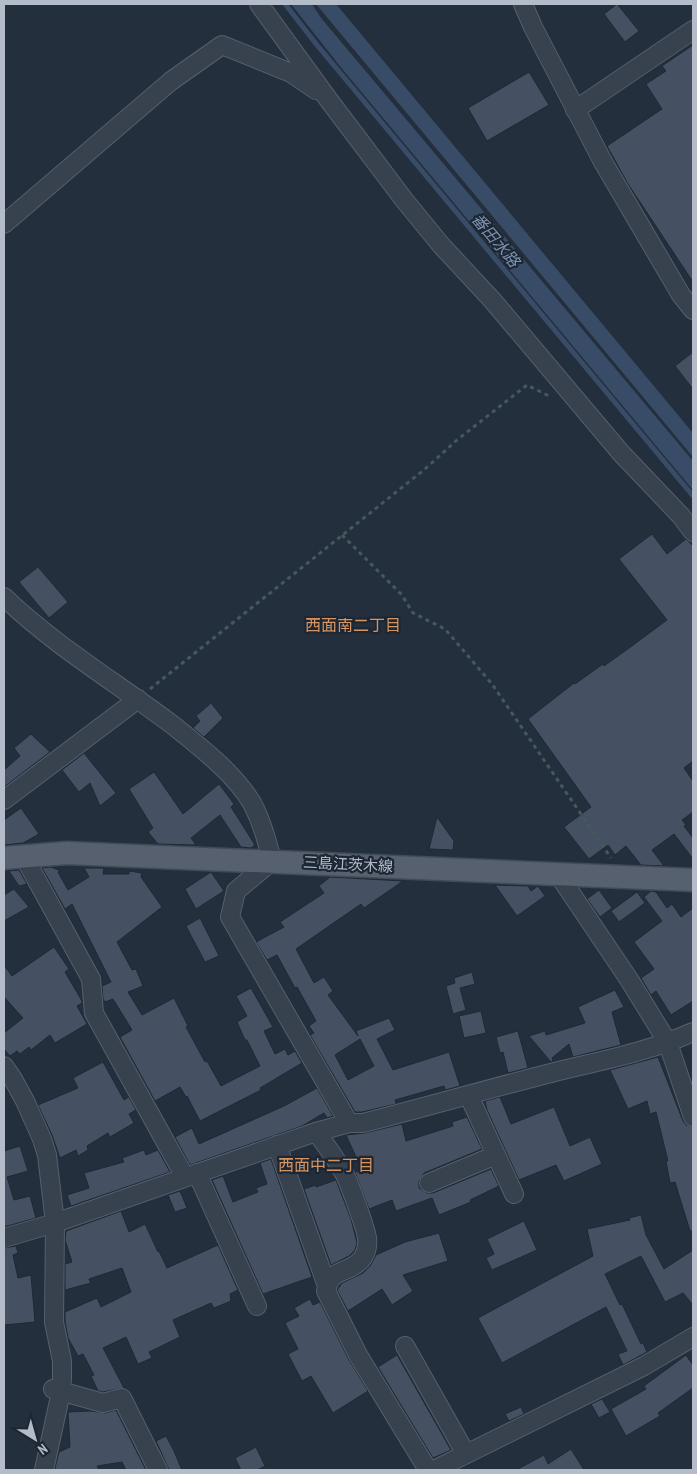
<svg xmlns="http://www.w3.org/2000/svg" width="697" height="1474" font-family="'PT Sans Narrow','Noto Sans JP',sans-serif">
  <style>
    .water { fill: #394c67 }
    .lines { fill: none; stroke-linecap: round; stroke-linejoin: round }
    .stream { stroke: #394c67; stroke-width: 5 }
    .building { fill: #455162; stroke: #1f2835; fill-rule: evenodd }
    .minor-casing { stroke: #565f6c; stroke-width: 20 }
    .major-casing { stroke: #414a57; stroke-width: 25 }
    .path { stroke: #44595c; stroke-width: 3; stroke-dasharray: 4 4; stroke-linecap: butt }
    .minor { stroke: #38414e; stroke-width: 18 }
    .major { stroke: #56606e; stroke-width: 22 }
    .labels { text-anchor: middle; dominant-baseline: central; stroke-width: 4.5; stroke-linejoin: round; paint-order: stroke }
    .street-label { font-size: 15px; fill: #b4bcc9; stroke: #1d2633 }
    .water-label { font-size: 16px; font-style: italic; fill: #7c92b1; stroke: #1d2633 }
    .neighbourhood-label { font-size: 16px; fill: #d59563; stroke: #1d2633 }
  </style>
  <rect width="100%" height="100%" fill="#242f3e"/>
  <!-- water -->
  <g class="water">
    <polygon points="291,4 312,4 321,18 693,461 693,490 339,65"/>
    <polygon points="316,4 336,4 693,433 693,457"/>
  </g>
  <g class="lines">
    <!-- stream -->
    <polyline class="stream" points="285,4 317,45 693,496"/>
  </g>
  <!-- building -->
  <g class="building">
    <polygon points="617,4 639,31 625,42 604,14"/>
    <polygon points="693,45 693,282 628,184 607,146 662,109 646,84 666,71 662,66"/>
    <polygon points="529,72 549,105 487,141 468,108"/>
    <polygon points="693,352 693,389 675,366"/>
    <polygon points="652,534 667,554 686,539 693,546 693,761 684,768 693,781 693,812 682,820 686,825 684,826 693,838 693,859 674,834 652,850 664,866 641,865 626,846 615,855 608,845 589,859 564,827 591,807 528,719 574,683 575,684 603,664 604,666 625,651 667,620 619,559"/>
    <polygon points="38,567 68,602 49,618 19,582"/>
    <polygon points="211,703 223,718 204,737 193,728 200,721 196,716"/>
    <polygon points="31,734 50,752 4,787 4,770 20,756 14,748"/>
    <polygon points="84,753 116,793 100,806 90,783 79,792 62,770"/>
    <polygon points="154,772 183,814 219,784 234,804 231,807 255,845 251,848 241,847 220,815 191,838 196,845 158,844 148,832 153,828 129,789"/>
    <polygon points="21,808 39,834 23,843 4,845 4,820"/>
    <polygon points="437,817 454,841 453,850 429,849"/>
    <polygon points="51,867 61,871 58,872 68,890 89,877 84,868 104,868 103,874 129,874 129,871 142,873 141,877 162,907 117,942 132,970 136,969 143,986 128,992 142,1015 174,998 188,1026 186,1027 205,1062 207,1061 221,1086 260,1066 247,1040 245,1040 237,1022 247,1016 236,996 251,988 273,1027 264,1031 275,1054 285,1049 288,1055 295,1051 302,1063 260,1088 261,1090 200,1121 187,1096 186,1097 180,1087 155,1101 120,1037 132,1030 113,999 105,1002 103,999 102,986 111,982 72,904 65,909 42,868"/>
    <polygon points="19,870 27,884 19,886 9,871"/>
    <polygon points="211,872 224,891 196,909 185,889"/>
    <path d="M330 877 403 881 364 908 361 904 296 949 314 983 324 977 333 991 328 995 358 1036 356 1031 389 1018 395 1030 377 1039 393 1070 449 1052 460 1086 445 1090 444 1086 395 1100 396 1104 362 1112H355L310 1035 314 1033 309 1026 316 1021 297 987 295 988 277 955 267 960 256 942 284 927 280 922 324 893 319 886ZM360 1039 374 1066 348 1080 335 1055Z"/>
    <polygon points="495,885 528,886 531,891 538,886 545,896 517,916"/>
    <polygon points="14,889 29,907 4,921 4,895"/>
    <polygon points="599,890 612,908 600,917 587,899"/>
    <polygon points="651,891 656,892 667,908 672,904 681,917 693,908 693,1001 671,1015 656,991 651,995 641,978 654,969 634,942 662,921 644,897"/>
    <polygon points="637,892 645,903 619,922 611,911"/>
    <polygon points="200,918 219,956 205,962 186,926"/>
    <polygon points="54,947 69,969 65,972 82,1001 82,1003 77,1006 87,1024 55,1043 50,1035 31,1050 29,1047 20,1054 17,1051 10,1056 4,1049 4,1033 23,1018 4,997 4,965 12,976"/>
    <polygon points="472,972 475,984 460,988 466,1010 453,1014 446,986 455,983 454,978"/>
    <polygon points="615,990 624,1007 612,1012 621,1045 573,1057 569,1044 552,1058 553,1061 551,1062 529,1036 545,1031 546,1035 585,1023 578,1007"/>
    <polygon points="481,1011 486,1033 464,1038 459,1016"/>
    <polygon points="518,1031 528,1068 508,1073 503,1052 500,1053 496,1037"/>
    <polygon points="658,1057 683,1121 686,1125 693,1127 693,1231 690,1231 675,1182 670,1183 666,1161 668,1161 656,1112 650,1114 647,1101 628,1109 610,1070"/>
    <polygon points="103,1062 124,1100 129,1097 136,1110 129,1114 134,1123 110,1137 108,1133 87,1146 88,1150 78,1156 76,1150 60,1158 52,1135 38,1105 78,1088 73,1078"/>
    <polygon points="317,1088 333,1116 327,1118 324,1113 302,1126 190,1165 175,1137 192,1128 199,1144 284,1106"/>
    <polygon points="500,1097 511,1124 554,1107 570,1146 590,1137 602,1164 564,1181 556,1165 519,1180 487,1110 485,1101"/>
    <polygon points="467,1117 482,1149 424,1173 419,1181 419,1188 427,1193 433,1193 491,1169 499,1186 470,1200 471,1202 439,1215 432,1198 396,1211 392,1200 369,1209 355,1172 362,1170 346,1135 365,1133 402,1124 406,1141 453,1126 452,1122"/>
    <polygon points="20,1146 28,1171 7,1177 14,1200 30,1196 36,1218 4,1227 4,1151"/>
    <polygon points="144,1150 146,1155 158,1150 170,1172 71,1206 67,1195 89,1188 84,1173 124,1162 122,1158"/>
    <polygon points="271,1159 312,1277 263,1294 212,1180 223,1176 233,1202 258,1192 256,1188 267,1184 260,1163"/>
    <polygon points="336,1180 351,1219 357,1243 355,1250 349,1256 331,1265 304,1189 316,1185 316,1187"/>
    <polygon points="180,1191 187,1208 175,1212 168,1195"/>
    <polygon points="121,1211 129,1232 145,1224 158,1252 159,1251 167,1268 218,1245 238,1290 230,1294 231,1301 214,1308 211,1303 173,1320 180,1337 149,1352 152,1358 138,1364 126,1337 103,1348 124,1388 103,1392 98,1391 91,1376 94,1375 83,1354 78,1356 68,1338 65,1321 65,1312 97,1298 101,1307 131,1292 122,1268 89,1279 91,1283 65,1290 65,1264 72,1262 65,1240 66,1231"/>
    <polygon points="641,1215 646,1235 664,1269 693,1250 693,1305 683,1293 665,1302 641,1256 605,1274 620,1305 622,1304 641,1344 643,1343 647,1352 623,1365 618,1354 627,1351 606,1307 502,1363 478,1318 593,1256 587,1229 630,1220 629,1218"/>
    <polygon points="524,1221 537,1250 492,1270 486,1258 494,1254 487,1239"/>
    <polygon points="439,1233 448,1261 403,1275 413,1291 392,1305 382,1289 348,1311 337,1290 342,1283 363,1273 370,1266 376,1255 405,1242"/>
    <polygon points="16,1246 18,1253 13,1255 18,1278 31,1275 35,1322 4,1325 4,1248"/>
    <polygon points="310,1299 313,1305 320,1302 349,1360 368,1391 333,1413 311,1376 302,1381 288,1354 298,1349 285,1323 299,1316 294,1308"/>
    <polygon points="397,1355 451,1450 433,1458 378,1367"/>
    <polygon points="686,1355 693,1365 693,1388 658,1413 660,1416 626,1436 611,1409 646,1389 644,1386"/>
    <polygon points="602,1399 610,1412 599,1418 591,1404"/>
    <polygon points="521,1407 524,1414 509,1421 505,1414"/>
    <polygon points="116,1410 146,1470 126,1470 122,1462 97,1466 99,1470 56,1470 55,1468 59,1452 70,1447 68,1412 91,1411 105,1413"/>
    <polygon points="166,1436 173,1449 182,1470 169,1470 156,1441"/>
    <polygon points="256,1447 265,1466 257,1470 241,1470 235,1458"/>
    <polygon points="571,1449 584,1470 516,1470 544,1455 548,1464"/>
  </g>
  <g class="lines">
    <!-- minor casing -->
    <g class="minor-casing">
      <g id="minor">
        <polyline points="259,4 328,99 405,201 441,245 493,301 621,453 681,516 693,532"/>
        <polyline points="523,4 533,27 603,162 681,295 693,310"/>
        <polyline points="575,110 693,30"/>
        <polyline points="4,224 171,81 222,45 291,73 316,90"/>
        <path d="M4 597C55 646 117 683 174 726 202 749 233 772 252 803 262 822 267 841 272 861L236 891 230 917 349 1123"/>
        <polyline points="4,800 138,699"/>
        <polyline points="23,855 91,979 94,1013 185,1177"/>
        <polyline points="558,874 630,981 668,1043 693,1117"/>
        <polyline points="4,1066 13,1079 25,1101 42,1139 47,1155 55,1223 54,1322 62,1361 62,1378 61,1392 44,1470"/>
        <polyline points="469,1096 514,1194"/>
        <path d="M316 1132C326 1145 336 1159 344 1173 349 1182 366 1229 367 1238 368 1246 366 1254 361 1260 347 1275 331 1267 326 1291L358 1355 428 1470"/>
        <polyline points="277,1145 327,1286"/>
        <polyline points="197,1173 257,1306"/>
        <polyline points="429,1183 496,1155"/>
        <path d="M4 1238 55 1223 316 1132 349 1123H363C426 1107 488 1089 551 1073 599 1061 648 1052 693 1032"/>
        <polyline points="405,1346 466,1454"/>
        <polyline points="53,1389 103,1403 122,1398 158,1470"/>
        <polyline points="434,1470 644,1366 693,1337"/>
      </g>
    </g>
    <!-- major casing -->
    <g class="major-casing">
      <polyline id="major" points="4,858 67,853 693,880"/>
    </g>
    <!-- path -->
    <g class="path">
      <polyline points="342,535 402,595 413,613 445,629 492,684 611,858"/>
      <polyline points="150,689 425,469 457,440 527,385 551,397"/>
    </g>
    <!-- minor -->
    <use href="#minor" class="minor"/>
    <!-- major -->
    <use href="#major" class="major"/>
  </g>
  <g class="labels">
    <!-- street labels -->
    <g class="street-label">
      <text transform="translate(348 864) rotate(3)">三島江茨木線</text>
    </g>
    <!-- water labels -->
    <g class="water-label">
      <text transform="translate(496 240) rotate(50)">番田水路</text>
    </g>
    <!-- neighbourhood labels -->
    <g class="neighbourhood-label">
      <text x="353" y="625">西面南二丁目</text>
      <text x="326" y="1165">西面中二丁目</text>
    </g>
  </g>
  <!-- border -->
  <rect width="697" height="1474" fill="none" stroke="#b4bcc9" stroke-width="10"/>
  <!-- north arrow -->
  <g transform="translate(35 1439) rotate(143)" stroke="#1d2633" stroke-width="4" paint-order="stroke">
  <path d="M0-4L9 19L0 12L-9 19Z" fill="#b4bcc9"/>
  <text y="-8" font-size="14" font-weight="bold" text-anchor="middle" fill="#b4bcc9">N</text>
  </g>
</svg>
